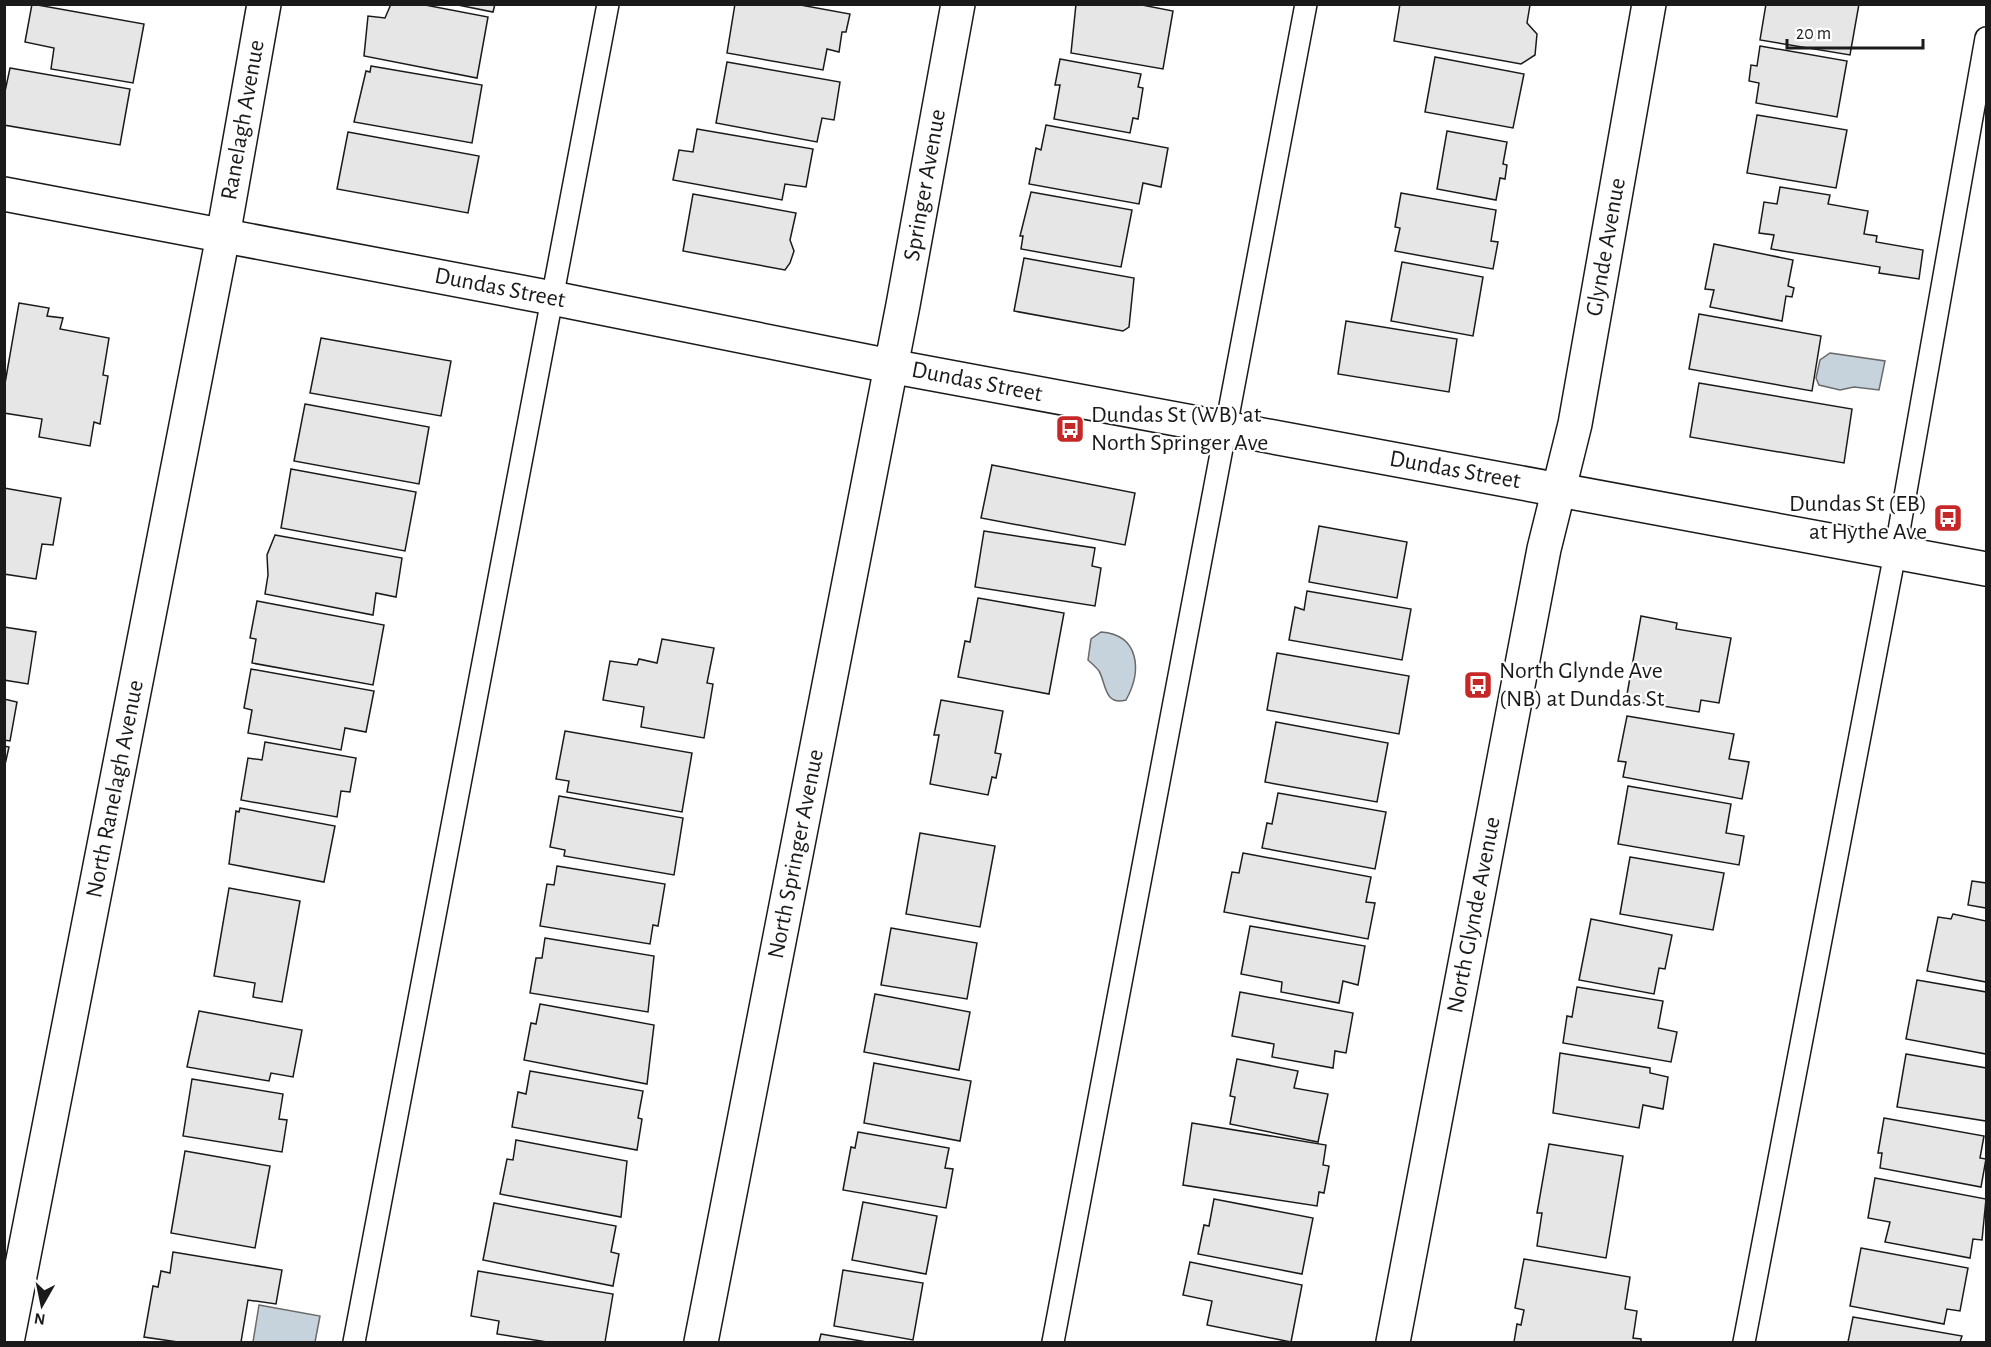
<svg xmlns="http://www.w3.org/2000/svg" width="1991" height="1347" font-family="'Alegreya Sans',sans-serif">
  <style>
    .water { fill: #c6d2dc; stroke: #6a6a6a; stroke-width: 1.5 }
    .building { fill: #e6e6e6; stroke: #1a1a1a; stroke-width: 1.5 }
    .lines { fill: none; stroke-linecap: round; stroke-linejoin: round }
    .service-casing { stroke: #1a1a1a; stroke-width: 24 }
    .minor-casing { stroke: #1a1a1a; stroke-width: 36 }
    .tertiary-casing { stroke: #1a1a1a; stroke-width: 36 }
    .service { stroke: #fff; stroke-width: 21 }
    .minor { stroke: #fff; stroke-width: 33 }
    .tertiary { stroke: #fff; stroke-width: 33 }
    .labels { text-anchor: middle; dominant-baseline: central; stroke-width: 4.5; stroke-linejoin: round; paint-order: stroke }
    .street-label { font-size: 24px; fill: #1a1a1a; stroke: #fff }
    .poi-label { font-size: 24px; fill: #1a1a1a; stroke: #fff; text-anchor: start }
  </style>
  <rect width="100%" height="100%" fill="#fff"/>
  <!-- water -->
  <g class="water">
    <polygon points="1830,353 1885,361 1879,390 1854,387 1840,390 1819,385 1816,378 1820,360"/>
    <path d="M1101 632C1140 635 1142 671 1126 700 1104 706 1106 683 1099 671 1096 667 1091 663 1088 660L1091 639Z"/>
    <polygon points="259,1305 320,1316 315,1342 253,1342"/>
  </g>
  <!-- building -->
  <g class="building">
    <polygon points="32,4 144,24 133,83 51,69 54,48 25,42"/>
    <polygon points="391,4 420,4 488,17 477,78 364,56 368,16 385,18"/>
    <polygon points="453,4 495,4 493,12"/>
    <polygon points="735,4 795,4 850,14 846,32 842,32 839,52 827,49 823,70 727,53"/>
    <polygon points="1076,4 1137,4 1173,11 1163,69 1071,53"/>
    <polygon points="1400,4 1530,5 1527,23 1537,34 1535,55 1521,64 1394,41"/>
    <polygon points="1766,4 1859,4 1850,55 1760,40"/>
    <polygon points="1760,46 1847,61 1837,117 1756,103 1759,83 1749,81 1751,65 1757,66"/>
    <polygon points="1435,57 1524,74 1513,128 1425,112"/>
    <polygon points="1060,59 1141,74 1138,87 1143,88 1138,119 1133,118 1130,133 1054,119 1060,85 1055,85"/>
    <polygon points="727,62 840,82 834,120 822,118 817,142 716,123"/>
    <polygon points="371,66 482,85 472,143 354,122 366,71 370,72"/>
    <polygon points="10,68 130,89 120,145 4,125 4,96"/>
    <polygon points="1757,115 1847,130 1836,188 1747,173"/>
    <polygon points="1046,125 1168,148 1161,187 1143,183 1139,204 1029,184 1036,148 1041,150"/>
    <polygon points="697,129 813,149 806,187 785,184 782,200 673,180 679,150 693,152"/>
    <polygon points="1447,131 1507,142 1503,164 1507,165 1505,179 1500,178 1496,200 1437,189"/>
    <polygon points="348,132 479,156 468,213 337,189"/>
    <polygon points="1780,187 1830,195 1828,204 1868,211 1864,234 1877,236 1876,242 1923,250 1919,279 1879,273 1880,267 1771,249 1774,235 1759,233 1764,202 1777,204"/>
    <polygon points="1031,192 1132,210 1121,267 1021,249 1023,236 1020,236"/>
    <polygon points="1401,193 1496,210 1491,241 1498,242 1493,269 1395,251 1400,228 1395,227"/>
    <polygon points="693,194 796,213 790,240 794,251 790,263 785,270 683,251"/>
    <polygon points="1714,244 1793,260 1788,286 1794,288 1792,297 1786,296 1782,321 1710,307 1714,290 1705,289"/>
    <polygon points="1024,258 1134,278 1129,327 1123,331 1014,311"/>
    <polygon points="1402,262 1483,277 1473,336 1391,321"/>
    <polygon points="19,303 49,308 47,316 63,318 60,329 109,338 103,375 108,376 100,424 94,422 90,446 39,437 42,419 4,413 4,389"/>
    <polygon points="1699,314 1821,336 1812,391 1689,369"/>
    <polygon points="1346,321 1457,339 1449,392 1338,374"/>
    <polygon points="321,338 451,361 441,416 310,393"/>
    <polygon points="1699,383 1852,409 1844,463 1690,437"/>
    <polygon points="305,404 429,427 419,484 294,461"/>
    <polygon points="992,465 1135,493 1125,545 981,518"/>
    <polygon points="291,469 416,492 405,551 281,528"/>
    <polygon points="4,488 61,498 53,545 42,544 36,579 4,574"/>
    <polygon points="1319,526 1407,542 1397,598 1309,582"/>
    <polygon points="984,531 1095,548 1092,566 1101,568 1095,606 975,587"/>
    <polygon points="275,535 402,558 396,597 376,593 373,615 265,594 268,575 267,555"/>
    <polygon points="1307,591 1411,609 1402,660 1289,640 1295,607 1304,610"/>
    <polygon points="978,598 1064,613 1049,694 958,677 965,641 970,642"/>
    <polygon points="257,601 384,625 373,685 252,663 256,639 250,638"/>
    <polygon points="1641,616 1677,623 1676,629 1731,638 1719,703 1701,700 1699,712 1626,700"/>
    <polygon points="4,627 36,632 28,684 4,680"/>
    <polygon points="662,639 714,648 707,683 713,684 704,738 641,727 644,707 603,700 610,661 637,665 639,659 657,663"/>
    <polygon points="1277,653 1409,676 1399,734 1267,710"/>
    <polygon points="251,669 374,691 366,732 345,728 341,750 248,733 252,710 244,708"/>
    <polygon points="4,699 17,702 10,741 4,740"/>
    <polygon points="941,700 1003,711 995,753 1001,754 996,778 992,777 988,795 930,784 939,735 934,735"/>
    <polygon points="1627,716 1734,734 1729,759 1749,762 1742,799 1623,777 1626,762 1618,761"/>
    <polygon points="1276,722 1388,743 1377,802 1265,782"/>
    <polygon points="565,731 692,753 682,812 567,792 569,781 556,779"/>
    <polygon points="265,742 356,758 350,792 341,791 337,817 241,800 248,758 262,760"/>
    <polygon points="4,746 9,747 4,769"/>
    <polygon points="1628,786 1731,804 1726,833 1744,836 1739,865 1618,844"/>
    <polygon points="1278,793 1386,812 1375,869 1262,848 1267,823 1272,824"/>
    <polygon points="559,796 683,818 674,875 564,856 565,850 550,847"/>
    <polygon points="240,808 335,826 324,882 229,864 236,811 239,812"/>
    <polygon points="920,833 995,846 980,927 906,914"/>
    <polygon points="1243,853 1371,877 1366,902 1375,903 1368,939 1224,912 1232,872 1239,873"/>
    <polygon points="1630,857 1724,873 1713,930 1620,914"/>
    <polygon points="557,866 665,884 658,926 653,925 650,944 540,926 547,884 554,885"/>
    <polygon points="1972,881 1986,883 1986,908 1968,905"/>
    <polygon points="229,888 300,901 282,1002 253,997 255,983 214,976"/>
    <polygon points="1953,914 1986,921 1986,982 1927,971 1938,917 1951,919"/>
    <polygon points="1591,919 1672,935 1665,969 1659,968 1654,994 1579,980"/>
    <polygon points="1250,926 1365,946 1358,985 1343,981 1339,1003 1281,992 1282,982 1241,974"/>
    <polygon points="891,928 977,943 967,999 881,985"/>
    <polygon points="545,938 654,956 648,1012 530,993 536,958 542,958"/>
    <polygon points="1917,980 1986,992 1986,1054 1906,1039"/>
    <polygon points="1577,987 1663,1001 1658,1028 1677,1032 1671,1062 1563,1043 1567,1016 1572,1017"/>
    <polygon points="1240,992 1353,1013 1346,1053 1335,1051 1333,1068 1272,1057 1274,1044 1232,1036"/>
    <polygon points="875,994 970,1012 959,1070 864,1052"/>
    <polygon points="540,1004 654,1025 647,1084 524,1060 531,1023 536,1024"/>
    <polygon points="199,1011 302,1030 293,1077 271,1073 269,1081 187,1067"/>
    <polygon points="1560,1053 1650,1068 1650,1073 1668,1077 1663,1109 1643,1105 1639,1128 1553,1113"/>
    <polygon points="1906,1054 1986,1068 1986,1121 1897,1107"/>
    <polygon points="1237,1059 1298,1071 1294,1088 1328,1094 1318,1142 1230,1124 1235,1097 1230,1096"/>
    <polygon points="874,1063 971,1081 960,1141 864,1123"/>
    <polygon points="530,1071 643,1091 638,1118 642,1119 637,1150 512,1127 518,1092 526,1094"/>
    <polygon points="192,1079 283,1094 279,1119 287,1120 282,1152 183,1136"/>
    <polygon points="1884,1118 1984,1136 1980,1158 1986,1159 1981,1187 1880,1168 1882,1153 1878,1153"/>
    <polygon points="1192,1123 1326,1145 1323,1165 1329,1166 1324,1193 1319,1192 1317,1206 1183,1185"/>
    <polygon points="858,1132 949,1148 945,1168 953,1169 946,1208 843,1190 851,1147 855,1148"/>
    <polygon points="516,1140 627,1161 621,1217 500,1194 507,1159 513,1160"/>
    <polygon points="1549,1144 1623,1156 1606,1258 1537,1246 1542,1213 1537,1213"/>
    <polygon points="185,1151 270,1166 255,1248 171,1233"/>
    <polygon points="1875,1178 1986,1199 1982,1240 1973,1239 1970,1258 1885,1242 1890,1222 1868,1218"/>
    <polygon points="1214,1199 1313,1218 1302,1274 1198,1254 1204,1225 1209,1226"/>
    <polygon points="863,1202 937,1216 926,1274 852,1260"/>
    <polygon points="494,1203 616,1226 611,1252 619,1254 613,1286 483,1260"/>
    <polygon points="1861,1248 1968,1268 1960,1311 1947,1309 1944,1324 1850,1306"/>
    <polygon points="173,1252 282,1270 276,1304 248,1300 241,1342 178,1342 144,1337 153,1286 158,1287 161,1271 170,1273"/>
    <polygon points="1524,1259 1630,1277 1625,1309 1637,1311 1633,1338 1641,1339 1641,1342 1514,1342 1517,1324 1521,1325 1524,1310 1515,1308"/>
    <polygon points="1190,1262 1302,1285 1291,1342 1207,1325 1212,1301 1183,1295"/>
    <polygon points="843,1270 923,1283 913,1340 834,1326"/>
    <polygon points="478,1271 613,1294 605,1342 547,1342 497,1334 499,1321 471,1316"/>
    <polygon points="1853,1317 1962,1336 1960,1342 1848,1342"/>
    <polygon points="821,1334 867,1342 819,1342"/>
  </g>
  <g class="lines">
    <!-- service casing -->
    <g class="service-casing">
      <g id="service">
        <polyline points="354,1342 608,4"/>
        <polyline points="1053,1342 1306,4"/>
        <polyline points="1744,1342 1895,553 1986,38"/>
      </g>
    </g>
    <!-- minor casing -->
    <g class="minor-casing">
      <g id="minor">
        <polyline points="7,1342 223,236 264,4"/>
        <polyline points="701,1342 903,305 958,4"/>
        <polyline points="1393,1342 1544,549 1575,424 1649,4"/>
      </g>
    </g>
    <!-- tertiary casing -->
    <g class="tertiary-casing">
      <polyline id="tertiary" points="4,194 552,298 890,366 1986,569"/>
    </g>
    <!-- service -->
    <use href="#service" class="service"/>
    <!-- minor -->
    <use href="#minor" class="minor"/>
    <!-- tertiary -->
    <use href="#tertiary" class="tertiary"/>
  </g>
  <!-- icons -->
  <defs>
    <g id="bus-square" transform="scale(1.5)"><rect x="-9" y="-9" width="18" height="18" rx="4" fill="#c62828" stroke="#fff"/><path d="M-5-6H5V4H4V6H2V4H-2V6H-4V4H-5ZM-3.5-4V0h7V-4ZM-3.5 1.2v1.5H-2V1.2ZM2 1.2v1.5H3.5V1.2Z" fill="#fff"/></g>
  </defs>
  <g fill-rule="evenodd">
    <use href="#bus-square" x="1070" y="429"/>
    <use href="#bus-square" x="1948" y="518"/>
    <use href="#bus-square" x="1478" y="685"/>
  </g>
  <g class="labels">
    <!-- street labels -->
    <g class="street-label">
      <text transform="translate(243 120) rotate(-80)">Ranelagh Avenue</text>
      <text transform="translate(925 185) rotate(-80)">Springer Avenue</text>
      <text transform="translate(1606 247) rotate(-80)">Glynde Avenue</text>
      <text transform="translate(500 288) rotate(11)">Dundas Street</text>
      <text transform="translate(977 382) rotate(11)">Dundas Street</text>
      <text transform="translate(1455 470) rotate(10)">Dundas Street</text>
      <text transform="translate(115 789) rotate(-79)">North Ranelagh Avenue</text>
      <text transform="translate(796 854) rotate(-79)">North Springer Avenue</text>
      <text transform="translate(1474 915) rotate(-79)">North Glynde Avenue</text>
    </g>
    <!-- poi labels -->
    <g class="poi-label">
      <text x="1091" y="415">Dundas St (WB) at<tspan x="1091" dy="28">North Springer Ave</tspan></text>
      <text x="1927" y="504" text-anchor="end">Dundas St (EB)<tspan x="1927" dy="28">at Hythe Ave</tspan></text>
      <text x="1499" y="671">North Glynde Ave<tspan x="1499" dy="28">(NB) at Dundas St</tspan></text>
    </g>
  </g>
  <!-- border -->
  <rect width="1991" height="1347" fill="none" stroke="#1a1a1a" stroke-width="12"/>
  <!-- north arrow -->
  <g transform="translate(42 1305) rotate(189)" stroke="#ffffff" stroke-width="4.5" paint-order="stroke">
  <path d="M0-4.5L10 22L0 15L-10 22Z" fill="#1a1a1a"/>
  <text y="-9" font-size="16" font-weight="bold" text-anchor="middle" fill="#1a1a1a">N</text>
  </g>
  <!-- scale -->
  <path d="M1787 39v9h136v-9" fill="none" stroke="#1a1a1a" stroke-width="3"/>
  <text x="1796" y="39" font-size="18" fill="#1a1a1a" stroke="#ffffff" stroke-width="4.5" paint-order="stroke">20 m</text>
</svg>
